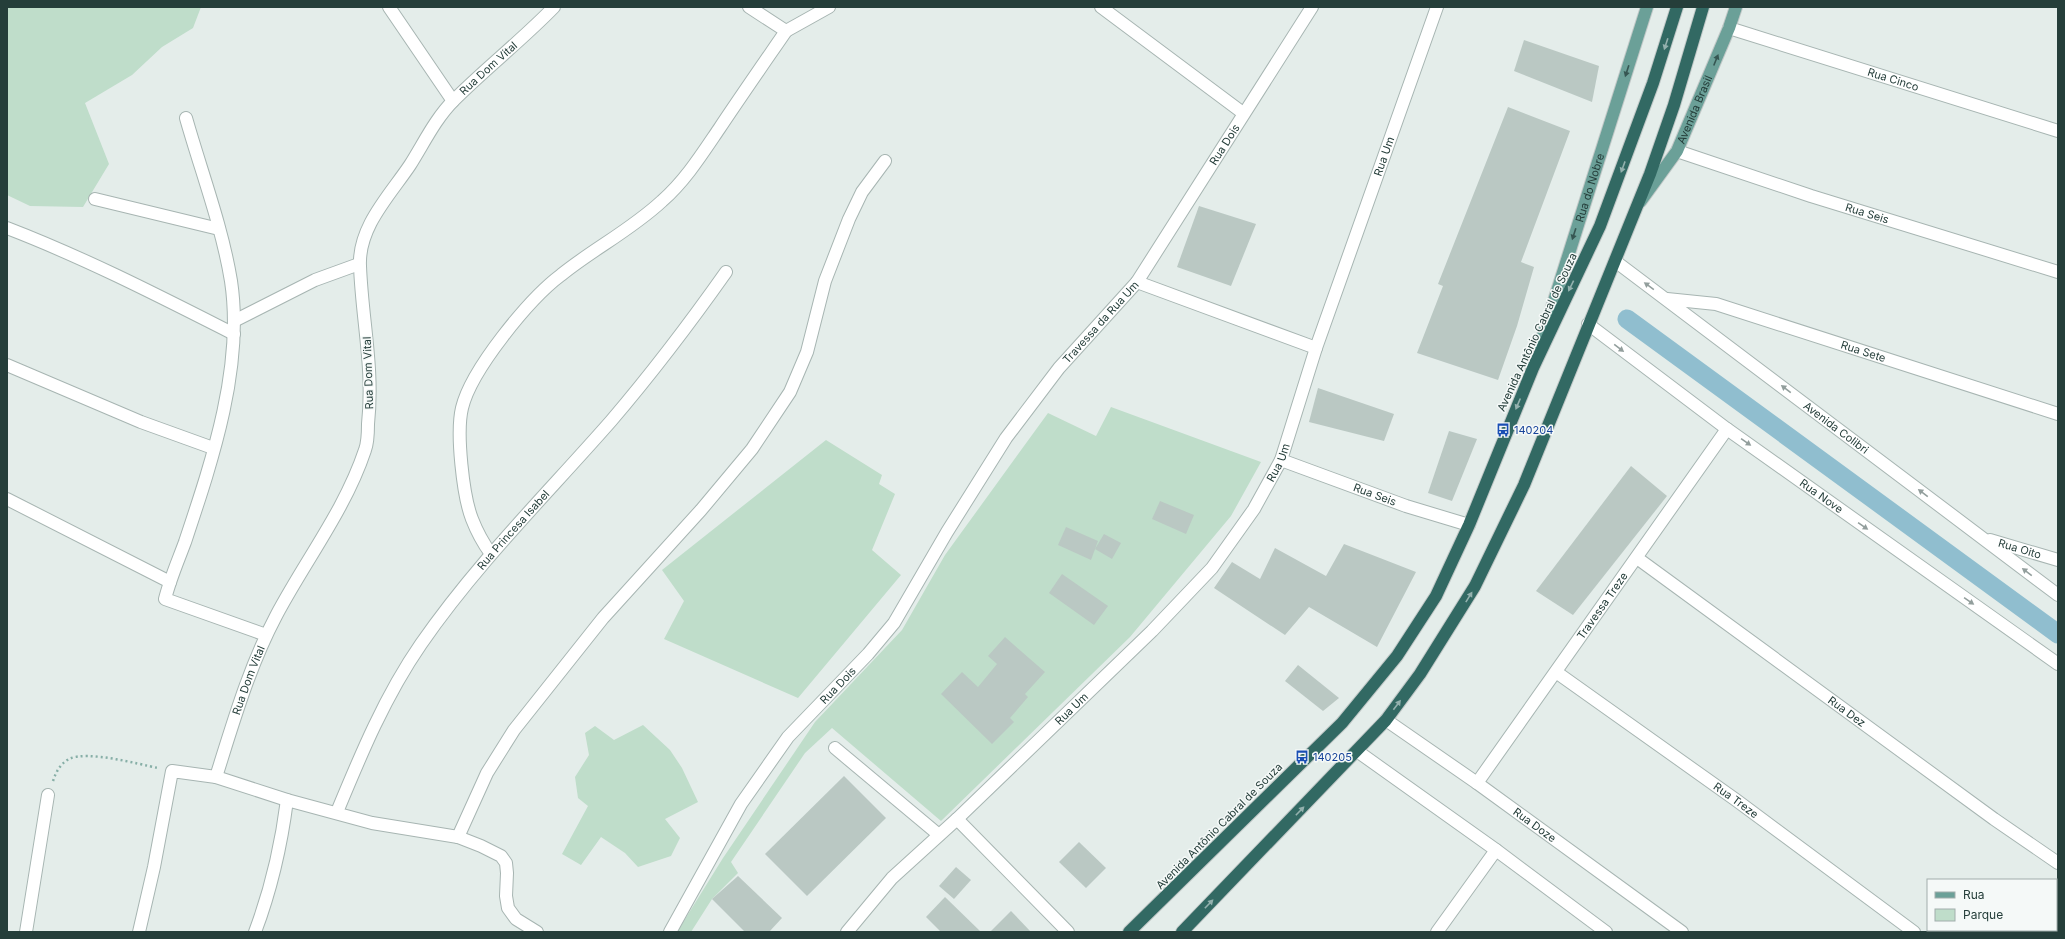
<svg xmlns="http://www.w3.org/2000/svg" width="2065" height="939" font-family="Inter,sans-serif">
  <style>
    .green { fill: #bfddca }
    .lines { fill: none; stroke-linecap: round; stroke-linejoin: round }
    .canal { stroke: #90becf; stroke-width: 19 }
    .building { fill: #bac8c3 }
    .minor-casing { stroke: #a7b5b2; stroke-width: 14 }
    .major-casing { stroke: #c2c9c8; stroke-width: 14 }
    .highway-casing { stroke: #c2c9c8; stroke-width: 14 }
    .path { stroke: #87afa7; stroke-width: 2.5; stroke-dasharray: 2 3; stroke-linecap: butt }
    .minor { stroke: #fff; stroke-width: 12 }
    .major { stroke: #6ba098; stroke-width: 12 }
    .highway { stroke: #326963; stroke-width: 12 }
    .oneway { fill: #94b1ae }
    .oneway2 { fill: #365652 }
    .oneway3 { fill: #929e9c }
    .labels { text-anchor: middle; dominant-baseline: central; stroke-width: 3; stroke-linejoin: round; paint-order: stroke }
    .street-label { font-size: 11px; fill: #253e3a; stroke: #f5f9f8 }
    .transit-label { font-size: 11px; fill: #164399; stroke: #f5f9f8; text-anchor: start }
  </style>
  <rect width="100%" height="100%" fill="#e4edea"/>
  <!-- green -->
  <g class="green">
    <polygon points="7,7 201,7 193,28 162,47 132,75 85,103 109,164 83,207 30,206 7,195"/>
    <polygon points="1111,407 1261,462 1231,516 1130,637 941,821 832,728 805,753 731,862 738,873 712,899 691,932 677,932 723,858 815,722 902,630 945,555 1048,413 1096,436"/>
    <polygon points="826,440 882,475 879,484 895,494 872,550 901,575 798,698 664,639 684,601 662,570"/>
    <polygon points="643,725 670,750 682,768 698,802 665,819 680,838 671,856 638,867 625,853 601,837 581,865 562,854 588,806 578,798 575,777 589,755 585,733 595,726 614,740"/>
  </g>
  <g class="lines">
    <!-- canal -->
    <polyline class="canal" points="1627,319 2058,634"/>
  </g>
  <!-- building -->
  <g class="building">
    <polygon points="1524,40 1599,66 1592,102 1514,71"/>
    <polygon points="1508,107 1570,131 1521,262 1534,267 1517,326 1498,380 1417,353 1443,286 1438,284"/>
    <polygon points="1199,206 1256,224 1231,286 1177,267"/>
    <polygon points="1318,388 1394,414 1384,441 1309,422"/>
    <polygon points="1449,431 1477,439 1452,501 1428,493"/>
    <polygon points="1631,466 1667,496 1573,615 1536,591"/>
    <polygon points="1160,501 1194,515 1186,534 1152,519"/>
    <polygon points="1066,527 1098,541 1091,560 1058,545"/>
    <polygon points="1104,534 1121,543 1112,559 1095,549"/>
    <polygon points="1344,544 1416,572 1377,647 1309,607 1285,635 1214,588 1232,562 1260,579 1275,548 1326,576"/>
    <polygon points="1062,574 1108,606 1094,625 1049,593"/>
    <polygon points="1005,637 1045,672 1025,694 1028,697 1010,718 1014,722 992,744 941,694 962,672 978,687 997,664 988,656"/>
    <polygon points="1298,665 1339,698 1323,711 1285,681"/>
    <polygon points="844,776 886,818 807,896 765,854"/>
    <polygon points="1079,842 1106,868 1086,888 1059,862"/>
    <polygon points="956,867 971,880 954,899 939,886"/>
    <polygon points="738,876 782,918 769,932 745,932 712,899"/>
    <polygon points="945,897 981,932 941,932 926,917"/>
    <polygon points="1011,911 1031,932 990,932"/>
  </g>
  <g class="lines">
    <!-- minor casing -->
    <g class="minor-casing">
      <g id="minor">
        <polyline points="389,7 453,101"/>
        <polyline points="749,7 786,31 829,7"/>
        <polyline points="1101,7 1243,113"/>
        <path id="s1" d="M1729 28 2058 131"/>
        <path d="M186 118C201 171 222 226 231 281 244 367 212 461 185 542 178 561 170 579 165 599L266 635"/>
        <path id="s2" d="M1677 151 1811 196 2058 272"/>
        <polyline points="95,199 219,229"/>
        <path d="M7 228C85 258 159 296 234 334"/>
        <path id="s3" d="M1615 261 2058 595"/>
        <path id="s4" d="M1137 282 1312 7"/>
        <path id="s5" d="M1667 299 1716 304 2058 414"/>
        <polyline points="234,321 315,280 359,264"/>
        <path id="s6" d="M1588 324 1727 429 2058 664"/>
        <polyline points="7,365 141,422 213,448"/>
        <path id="s7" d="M1281 460 1406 506 1469 525"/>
        <polyline points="7,499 170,582"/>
        <path id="s8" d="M1990 540 2058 560"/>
        <path d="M491 554C483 543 477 532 472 519 463 496 456 433 462 408 471 370 529 299 561 275 593 249 631 230 662 201 685 181 702 154 719 129 741 96 764 63 786 31"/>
        <path id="s9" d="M1637 558 1994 819 2058 863"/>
        <path id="s10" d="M1556 672 1736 800 1914 932"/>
        <path id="s11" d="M1386 720 1477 783 1682 932"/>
        <polyline points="835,748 939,835"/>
        <polyline points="1357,751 1496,850 1606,932"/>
        <path id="s12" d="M216 777C233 723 249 667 276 616 305 561 345 510 365 450 368 442 368 432 368 424 374 368 362 320 360 266 358 227 390 195 410 165 424 143 435 119 454 100 486 68 522 40 554 7"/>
        <path id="s13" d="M1477 783 1727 429"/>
        <path id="s14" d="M337 812C361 754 385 696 421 644 477 563 547 494 611 421 652 373 690 323 726 272"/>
        <polyline points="957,819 1068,932"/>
        <polyline points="458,837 487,773 514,730 603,618 701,510 752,449 790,392 807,352 825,281 849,219 862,192 885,161"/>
        <polyline points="26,932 48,795"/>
        <polyline points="139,932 154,867 172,771 216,777 287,800 372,823 458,837 481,846 501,856 506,863 507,873 506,896 508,908 516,919 537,932"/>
        <path d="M255 932C272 887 281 847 287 800"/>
        <path id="s15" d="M670 932 741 804 788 737 868 654 894 623 947 532 1006 438 1059 368 1137 282 1316 348"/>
        <path id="s16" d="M847 932 892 878 957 819 1152 631 1212 568 1254 509 1281 460 1316 348 1437 7"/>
        <polyline points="1437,932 1496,850"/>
      </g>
    </g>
    <!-- major casing -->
    <g class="major-casing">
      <g id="major">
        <path id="s17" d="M1640 202 1677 151 1729 28 1736 7"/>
        <path id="s18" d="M1540 345 1647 7"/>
      </g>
    </g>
    <!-- highway casing -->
    <g class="highway-casing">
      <g id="highway">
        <polyline points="1129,932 1342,723 1397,656 1436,596 1469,525 1533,368 1600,226 1653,83 1677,7"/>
        <polyline points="1182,932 1386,720 1420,674 1475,586 1524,485 1650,174 1674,105 1703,7"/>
      </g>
    </g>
    <!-- path -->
    <path class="path" d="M53 781C56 772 60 764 69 759 87 750 138 764 158 768"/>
    <!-- minor -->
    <use href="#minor" class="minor"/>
    <!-- major -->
    <use href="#major" class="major"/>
    <!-- highway -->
    <use href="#highway" class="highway"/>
  </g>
  <!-- one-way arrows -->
  <defs><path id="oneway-solid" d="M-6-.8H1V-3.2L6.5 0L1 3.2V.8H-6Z"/></defs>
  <g class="oneway">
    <use href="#oneway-solid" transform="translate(1666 44) rotate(108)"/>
    <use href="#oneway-solid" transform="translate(1623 167) rotate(110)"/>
    <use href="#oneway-solid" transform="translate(1571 286) rotate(116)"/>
    <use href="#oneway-solid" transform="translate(1518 404) rotate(113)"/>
    <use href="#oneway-solid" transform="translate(1469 597) rotate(-58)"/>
    <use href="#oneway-solid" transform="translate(1397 705) rotate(-53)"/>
    <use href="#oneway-solid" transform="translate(1300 811) rotate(-46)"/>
    <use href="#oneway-solid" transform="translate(1209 904) rotate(-46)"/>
  </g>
  <g class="oneway2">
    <use href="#oneway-solid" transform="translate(1716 60) rotate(-68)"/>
    <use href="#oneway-solid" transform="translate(1627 71) rotate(108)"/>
    <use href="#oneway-solid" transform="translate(1574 234) rotate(108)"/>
  </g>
  <g class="oneway3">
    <use href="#oneway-solid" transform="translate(1649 286) rotate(-144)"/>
    <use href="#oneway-solid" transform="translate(1619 348) rotate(37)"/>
    <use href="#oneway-solid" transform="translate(1786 389) rotate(-143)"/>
    <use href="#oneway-solid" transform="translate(1746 442) rotate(35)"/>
    <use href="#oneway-solid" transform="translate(1923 493) rotate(-143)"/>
    <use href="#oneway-solid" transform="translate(1863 526) rotate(35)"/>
    <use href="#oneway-solid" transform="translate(2027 572) rotate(-143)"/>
    <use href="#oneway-solid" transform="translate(1969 601) rotate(35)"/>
  </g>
  <!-- icons -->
  <defs>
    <g id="bus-bare" transform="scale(1.08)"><path d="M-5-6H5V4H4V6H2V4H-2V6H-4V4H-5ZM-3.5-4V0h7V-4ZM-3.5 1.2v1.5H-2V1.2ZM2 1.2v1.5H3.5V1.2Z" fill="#1a4fb4" stroke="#f5f9f8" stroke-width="2.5" paint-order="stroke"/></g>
  </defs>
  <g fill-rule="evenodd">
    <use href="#bus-bare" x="1503" y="430"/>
    <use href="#bus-bare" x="1302" y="757"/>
  </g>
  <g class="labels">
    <!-- street labels -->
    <g class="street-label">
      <text stroke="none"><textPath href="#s12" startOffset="786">Rua Dom Vital</textPath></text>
      <text stroke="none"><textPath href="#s1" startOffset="172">Rua Cinco</textPath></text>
      <text stroke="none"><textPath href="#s17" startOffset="108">Avenida Brasil</textPath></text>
      <text stroke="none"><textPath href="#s4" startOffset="163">Rua Dois</textPath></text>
      <text stroke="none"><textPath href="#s16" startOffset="965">Rua Um</textPath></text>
      <text stroke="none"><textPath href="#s18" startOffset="165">Rua do Nobre</textPath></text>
      <text stroke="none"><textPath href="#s2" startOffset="200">Rua Seis</textPath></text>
      <text stroke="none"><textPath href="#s15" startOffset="750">Travessa da Rua Um</textPath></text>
      <text transform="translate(1537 332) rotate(-65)">Avenida Antônio Cabral de Souza</text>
      <text stroke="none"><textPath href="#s5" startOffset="204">Rua Sete</textPath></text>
      <text transform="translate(368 373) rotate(-92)">Rua Dom Vital</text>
      <text stroke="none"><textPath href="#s3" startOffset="277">Avenida Colibri</textPath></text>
      <text stroke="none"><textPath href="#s16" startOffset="641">Rua Um</textPath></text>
      <text stroke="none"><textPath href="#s7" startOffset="100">Rua Seis</textPath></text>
      <text stroke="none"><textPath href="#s6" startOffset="290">Rua Nove</textPath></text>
      <text stroke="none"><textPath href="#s14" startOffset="335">Rua Princesa Isabel</textPath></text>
      <text stroke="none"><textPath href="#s8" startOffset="31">Rua Oito</textPath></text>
      <text stroke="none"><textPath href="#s13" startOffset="217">Travessa Treze</textPath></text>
      <text stroke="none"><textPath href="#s12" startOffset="102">Rua Dom Vital</textPath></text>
      <text stroke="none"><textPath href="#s15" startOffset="300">Rua Dois</textPath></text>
      <text stroke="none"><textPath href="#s16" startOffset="317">Rua Um</textPath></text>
      <text stroke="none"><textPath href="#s9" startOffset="260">Rua Dez</textPath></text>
      <text stroke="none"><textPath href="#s10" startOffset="221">Rua Treze</textPath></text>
      <text stroke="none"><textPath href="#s11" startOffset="182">Rua Doze</textPath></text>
      <text transform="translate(1219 826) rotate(-45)">Avenida Antônio Cabral de Souza</text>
    </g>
    <!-- transit labels -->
    <g class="transit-label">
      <text x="1514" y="430">140204</text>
      <text x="1313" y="757">140205</text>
    </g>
  </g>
  <!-- border -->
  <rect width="2065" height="939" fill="none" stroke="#253e3a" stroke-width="16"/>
  <!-- legend -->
  <rect x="1927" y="879" width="130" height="52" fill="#f5f9f8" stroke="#a2aeac"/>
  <rect x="1935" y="892" width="20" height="6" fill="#6ba098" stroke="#a2aeac"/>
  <text x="1963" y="899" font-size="12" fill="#253e3a">Rua</text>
  <rect x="1935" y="909" width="20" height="12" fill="#bfddca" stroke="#a2aeac"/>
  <text x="1963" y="919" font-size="12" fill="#253e3a">Parque</text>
</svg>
